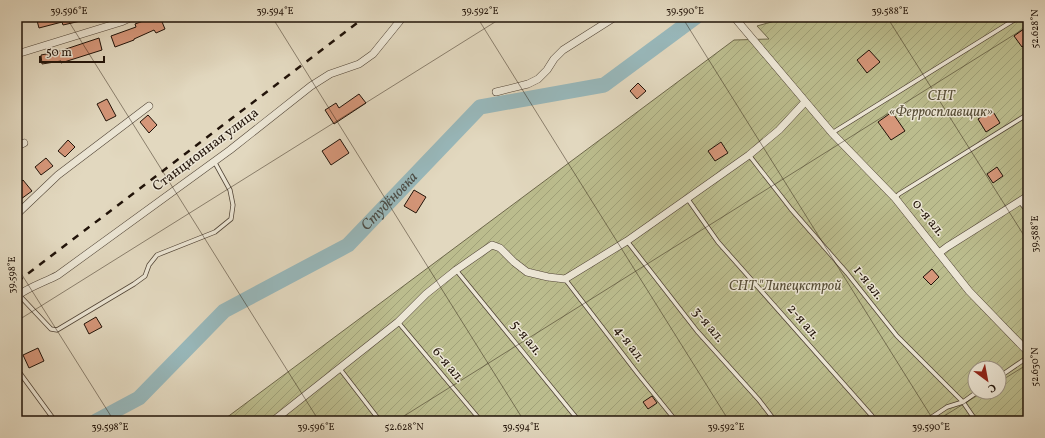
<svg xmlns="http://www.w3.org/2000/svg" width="1045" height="438" font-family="Vollkorn,serif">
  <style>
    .garden { fill: url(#garden-furrows); stroke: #6e684b; fill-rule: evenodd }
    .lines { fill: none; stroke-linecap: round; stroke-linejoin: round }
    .river { stroke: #98b8bb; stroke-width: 15 }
    .building { fill: #d59679; stroke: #211309 }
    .lane-casing { stroke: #514436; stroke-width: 5 }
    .street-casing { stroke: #514436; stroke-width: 8 }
    .lane { stroke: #ece6d5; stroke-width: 3.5 }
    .street { stroke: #ece6d5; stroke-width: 7 }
    .rail { stroke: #211309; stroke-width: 2.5; stroke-dasharray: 7 7; stroke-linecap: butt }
    .ticks { fill: none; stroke: #211309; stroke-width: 1; stroke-opacity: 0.45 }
    .labels { text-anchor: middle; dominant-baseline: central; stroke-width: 3; stroke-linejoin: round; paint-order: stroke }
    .park-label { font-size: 14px; font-style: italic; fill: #574e37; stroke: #ece6d5 }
    .street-label { font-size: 14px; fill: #211309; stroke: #ece6d5 }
    .water-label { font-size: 15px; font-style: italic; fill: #4b4d47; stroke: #ece6d5 }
    .neatline { fill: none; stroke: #211309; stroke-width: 1.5 }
    .ticks-label { font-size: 10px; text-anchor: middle; fill: #211309 }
  </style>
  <defs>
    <pattern id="garden-furrows" width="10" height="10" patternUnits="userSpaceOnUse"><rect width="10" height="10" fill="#bbbc8d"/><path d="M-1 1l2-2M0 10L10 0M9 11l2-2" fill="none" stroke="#a0a178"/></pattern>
  </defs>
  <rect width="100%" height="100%" fill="#e2d8bf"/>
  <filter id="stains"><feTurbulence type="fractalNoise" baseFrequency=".005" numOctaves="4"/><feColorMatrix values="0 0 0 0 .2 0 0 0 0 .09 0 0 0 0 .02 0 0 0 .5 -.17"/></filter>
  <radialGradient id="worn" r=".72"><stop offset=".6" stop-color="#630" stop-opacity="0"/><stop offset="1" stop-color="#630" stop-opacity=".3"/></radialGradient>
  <!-- garden -->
  <path class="garden" d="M789 17H1028V421H222L734 40 769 39 757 26ZM975 368H999V392H975Z"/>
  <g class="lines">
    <!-- river -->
    <path class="river" id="s1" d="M96 421 139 398 224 311 348 245 480 107 604 85 696 17"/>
  </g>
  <!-- building -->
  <g class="building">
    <polygon points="36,17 85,17 85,20 63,25 62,22 39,28"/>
    <polygon points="154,17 160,17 165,29 156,33 154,30 134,39 134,40 115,47 111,36 136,27 135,24"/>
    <polygon points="1028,26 1028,42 1022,47 1014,36"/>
    <polygon points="99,38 102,50 61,63 61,61 42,64 41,55 57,52"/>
    <polygon points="869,50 880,62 867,73 857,60"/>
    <polygon points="638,83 646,91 637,99 630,91"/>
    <polygon points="359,94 366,103 334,124 325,110 336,103 339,108"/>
    <polygon points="107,99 116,116 106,121 97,104"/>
    <polygon points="992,110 1000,123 986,132 978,119"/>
    <polygon points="892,112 905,131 891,140 878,122"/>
    <polygon points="148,115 157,125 149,133 140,122"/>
    <polygon points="340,139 349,153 331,165 322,151"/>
    <polygon points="68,140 75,147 65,157 58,151"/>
    <polygon points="721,142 728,153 715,161 708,151"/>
    <polygon points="46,158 53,166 41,175 35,167"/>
    <polygon points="997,167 1003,176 993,183 987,174"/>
    <polygon points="23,180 32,191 21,199 17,194 17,185"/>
    <polygon points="414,190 426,197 416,213 404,206"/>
    <polygon points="932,269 939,277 931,285 923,277"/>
    <polygon points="96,317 102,327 89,334 84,324"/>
    <polygon points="38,348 44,361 29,368 23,355"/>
    <polygon points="652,396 657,403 648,409 643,402"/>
  </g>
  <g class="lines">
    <!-- lane casing -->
    <g class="lane-casing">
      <g id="lane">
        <polyline points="832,133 1019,17"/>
        <polyline points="749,155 791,209 847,273 897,336 963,402 976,421"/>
        <polyline points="687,198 718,242 872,416 875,421"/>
        <polyline points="895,198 899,194 1028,114"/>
        <polyline points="1019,201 1028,211"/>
        <polyline points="627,241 697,331 759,400 775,421"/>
        <polyline points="456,270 579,421"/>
        <polyline points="565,279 638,374 676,421"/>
        <polyline points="19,295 51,329 57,330 134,284 145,276 149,265 157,255 215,232 231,219 233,205 230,190 214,161"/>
        <polyline points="398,322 481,421"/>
        <polyline points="17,369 55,421"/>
        <polyline points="340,369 380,421"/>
        <polyline points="999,377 1028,357"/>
        <polyline points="926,421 947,407 963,402 977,392"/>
      </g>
    </g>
    <!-- street casing -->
    <g class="street-casing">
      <g id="street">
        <polyline points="734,17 832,133 895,198 969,291 1028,352"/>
        <polyline points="17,54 121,22 132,17"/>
        <polyline points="496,92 528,84 538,79 547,70 554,59 563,50 615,17"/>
        <polyline points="17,146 24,143"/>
        <polyline points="17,214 58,175 149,106"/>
        <polyline points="939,253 947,247 1028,196"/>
        <path d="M17 296C29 287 45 282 58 275L230 150 311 86 330 74 359 64 373 54 403 17"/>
        <polyline points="273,421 398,322 426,294 456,270 492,245 500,248 514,262 527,272 548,277 565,279 627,241 749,155 779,130 805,102"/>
      </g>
    </g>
    <!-- lane -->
    <use href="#lane" class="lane"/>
    <!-- street -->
    <use href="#street" class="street"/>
    <!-- rail -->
    <polyline class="rail" points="17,282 365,17"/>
  </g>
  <!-- ticks -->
  <path class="ticks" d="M66 17 319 421M272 17 524 421M477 17 729 421M682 17 934 421M887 17 1028 242M17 267 114 421M17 321 503 17M999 382 1028 364M396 421 1028 26M936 421 983 392"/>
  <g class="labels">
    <!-- park labels -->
    <g class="park-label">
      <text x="941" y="96">СНТ<tspan x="941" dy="16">«Ферросплавщик»</tspan></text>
      <text x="785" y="286">СНТ "Липецкстрой</text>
    </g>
    <!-- street labels -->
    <g class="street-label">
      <text transform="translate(206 150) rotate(-37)">Станционная улица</text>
      <text transform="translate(928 218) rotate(51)">0-я ал.</text>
      <text transform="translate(868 283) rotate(51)">1-я ал.</text>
      <text transform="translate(803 322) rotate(49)">2-я ал.</text>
      <text transform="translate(708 325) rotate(50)">3-я ал.</text>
      <text transform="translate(526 338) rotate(51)">5-я ал.</text>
      <text transform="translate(629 344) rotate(53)">4-я ал.</text>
      <text transform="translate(448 365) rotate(50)">6-я ал.</text>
    </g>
    <!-- water labels -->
    <g class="water-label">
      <text stroke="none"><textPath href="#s1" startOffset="371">Студёновка</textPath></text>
    </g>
  </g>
  <!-- margin -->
  <rect width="1045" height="438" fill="none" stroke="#e2d8bf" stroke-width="44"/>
  <!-- north arrow -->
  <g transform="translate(987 380) rotate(148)"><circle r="19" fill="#ece6d5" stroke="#9b9283"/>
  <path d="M0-3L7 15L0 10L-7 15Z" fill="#8f2418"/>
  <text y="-6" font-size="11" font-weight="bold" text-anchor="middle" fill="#211309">С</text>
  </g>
  <!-- scale -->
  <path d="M40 56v6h64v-6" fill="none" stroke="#211309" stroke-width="2"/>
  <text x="46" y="56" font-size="12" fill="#211309" stroke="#ece6d5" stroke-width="3" paint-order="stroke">50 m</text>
  <rect x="22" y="22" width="1001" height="394" class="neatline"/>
  <g class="ticks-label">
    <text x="69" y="14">39.596°E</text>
    <text x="275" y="14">39.594°E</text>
    <text x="480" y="14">39.592°E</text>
    <text x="685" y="14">39.590°E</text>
    <text x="890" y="14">39.588°E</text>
    <text transform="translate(1034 29) rotate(-90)" y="4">52.628°N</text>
    <text transform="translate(1034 234) rotate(-90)" y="4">39.588°E</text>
    <text transform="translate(11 275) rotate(-90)" y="4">39.598°E</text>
    <text transform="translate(1034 367) rotate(-90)" y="4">52.630°N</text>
    <text x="110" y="430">39.598°E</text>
    <text x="316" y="430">39.596°E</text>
    <text x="404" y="430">52.628°N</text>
    <text x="521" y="430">39.594°E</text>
    <text x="726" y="430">39.592°E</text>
    <text x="931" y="430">39.590°E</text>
  </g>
  <rect width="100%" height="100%" filter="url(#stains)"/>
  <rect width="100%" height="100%" fill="url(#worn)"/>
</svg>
